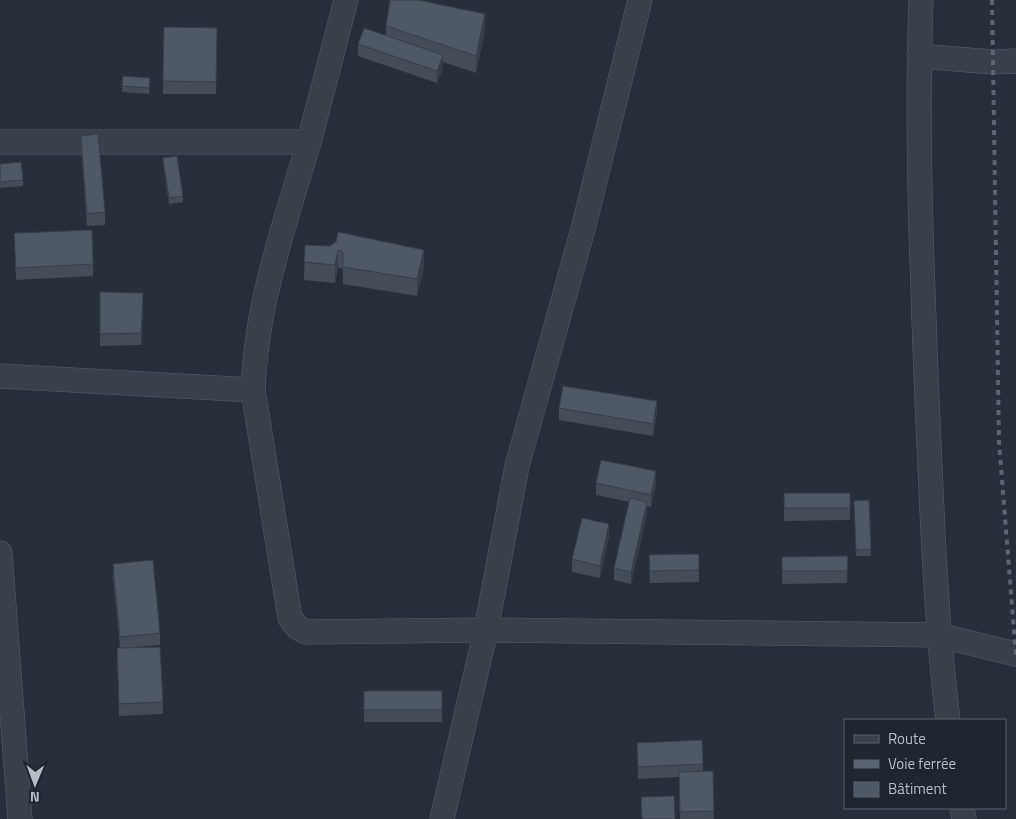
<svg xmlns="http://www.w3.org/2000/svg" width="1016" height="819" font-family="'Titillium Web',sans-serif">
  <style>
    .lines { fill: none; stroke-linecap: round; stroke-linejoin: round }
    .street-casing { stroke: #575f68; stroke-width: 25 }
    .street { stroke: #39404a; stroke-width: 24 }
    .rail { stroke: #5b6571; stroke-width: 4; stroke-dasharray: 5 5; stroke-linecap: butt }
    .wall { fill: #444c57 }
    .shaded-wall { fill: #373e47 }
    .building { fill: #4f5865; stroke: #373e47 }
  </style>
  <rect width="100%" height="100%" fill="#262f3a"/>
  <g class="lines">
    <!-- street casing -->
    <g class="street-casing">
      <g id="street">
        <path d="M921 0C916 133 922 267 927 400 932 507 935 614 948 720"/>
        <polyline points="919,56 993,62 1016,61"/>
        <polyline points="0,142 309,142 346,0"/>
        <path d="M309 142C285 223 256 304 253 390L290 618 297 627 306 632 486 630 938 635 1016 654"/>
        <polyline points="0,376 253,390"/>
        <polyline points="0,553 20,819"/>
        <polyline points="962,808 964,819"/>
        <polyline points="442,819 486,630 517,466 583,229 640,0"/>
      </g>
    </g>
    <!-- street -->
    <use href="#street" class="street"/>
    <!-- rail -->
    <polyline class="rail" points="992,0 999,442 1016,656"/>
  </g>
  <!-- wall -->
  <g class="wall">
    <polygon points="386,26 485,31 476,73 443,62 443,68 437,83 358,56 358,44 386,36"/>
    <polygon points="164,27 217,28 216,94 163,94"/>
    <polygon points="123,76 150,78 149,94 122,92"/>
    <polygon points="81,136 105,212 105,225 87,226 81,148"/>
    <polygon points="163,158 183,196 183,202 169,204 163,164"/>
    <polygon points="0,164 23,180 23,186 0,188"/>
    <polygon points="14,233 93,264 93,276 16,280"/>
    <polygon points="305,245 330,246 424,267 417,296 343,284 343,269 338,267 335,283 304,280"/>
    <polygon points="100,292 143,305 141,345 100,346"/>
    <polygon points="559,408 657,413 653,436 559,420"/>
    <polygon points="596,483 656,483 651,507 647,506 647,514 631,584 614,580 614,568 629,502 596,495"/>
    <polygon points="784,493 850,493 850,520 784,521"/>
    <polygon points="869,500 871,556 856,556 854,501"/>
    <polygon points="609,536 600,578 572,572 572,559"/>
    <polygon points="699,554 699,582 650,583 649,555"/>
    <polygon points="848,556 847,583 782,584 782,557"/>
    <polygon points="113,564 160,633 160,645 128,648 163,702 163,714 119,716 117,648 120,648 113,576"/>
    <rect x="364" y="691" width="78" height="31"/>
    <polygon points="637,743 703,764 703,771 713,771 714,819 680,819 679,777 638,779"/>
  </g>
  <!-- shaded-wall -->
  <g class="shaded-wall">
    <polygon points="485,14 485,31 476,73 476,56"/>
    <polygon points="443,55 443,68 437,83 437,71"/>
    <polygon points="338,250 338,267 335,283 335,265"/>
    <polygon points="424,250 424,267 417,296 417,279"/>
    <polygon points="143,293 143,305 141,345 141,333"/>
    <polygon points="657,401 657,413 653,436 653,424"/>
    <polygon points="656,471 656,483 651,507 651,495"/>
    <polygon points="647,502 647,514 631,584 631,572"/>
    <polygon points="609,524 609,536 600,578 600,566"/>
  </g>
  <!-- building -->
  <g class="building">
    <polygon points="390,0 418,0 485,14 476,56 386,26"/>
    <polygon points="164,27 217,28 216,82 163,81"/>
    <polygon points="364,28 443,55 437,71 358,44"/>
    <polygon points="123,76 150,78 149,88 122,86"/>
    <polygon points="98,134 105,212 87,214 81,136"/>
    <polygon points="177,156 183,196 169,198 163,158"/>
    <polygon points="21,162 23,180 0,182 0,164"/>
    <polygon points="92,230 93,264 16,268 14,233"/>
    <polygon points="338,232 424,250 417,279 343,267 343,252 338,250 335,265 304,262 305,245 330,246 336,242"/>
    <polygon points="100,292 143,293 141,333 100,334"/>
    <polygon points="563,386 657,401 653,424 559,408"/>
    <polygon points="601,460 656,471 651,495 596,483"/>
    <rect x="784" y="493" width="66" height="15"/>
    <polygon points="630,498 647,502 631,572 614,568"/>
    <polygon points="869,500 871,549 856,550 854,501"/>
    <polygon points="582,518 609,524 600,566 572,559"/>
    <polygon points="699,554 699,570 650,571 649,555"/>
    <polygon points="848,556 847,571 782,571 782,557"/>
    <polygon points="153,560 160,633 120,637 113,564"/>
    <polygon points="160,647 163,702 119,704 117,648"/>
    <rect x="364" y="691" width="78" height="19"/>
    <polygon points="702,740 703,764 638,767 637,743"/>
    <polygon points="713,771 714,811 680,812 679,772"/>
    <polygon points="674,796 675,819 642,819 641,797"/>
  </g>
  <!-- legend -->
  <rect x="844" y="719" width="162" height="90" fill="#1e262f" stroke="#5a626b"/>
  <rect x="854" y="735" width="25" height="8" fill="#39404a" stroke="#5a626b"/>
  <text x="888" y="744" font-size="15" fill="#b5bcc6">Route</text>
  <rect x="854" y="760" width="25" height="8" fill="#5b6571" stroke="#5a626b"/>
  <text x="888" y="769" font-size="15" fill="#b5bcc6">Voie ferrée</text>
  <rect x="854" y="782" width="25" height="15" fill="#4f5865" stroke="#5a626b"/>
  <text x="888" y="794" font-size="15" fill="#b5bcc6">Bâtiment</text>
  <!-- north arrow -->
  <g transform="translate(35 784) rotate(181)" stroke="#1e262f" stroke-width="4" paint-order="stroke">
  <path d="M0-4L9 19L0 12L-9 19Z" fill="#b5bcc6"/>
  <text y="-8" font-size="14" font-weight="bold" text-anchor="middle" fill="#b5bcc6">N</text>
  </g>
</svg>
